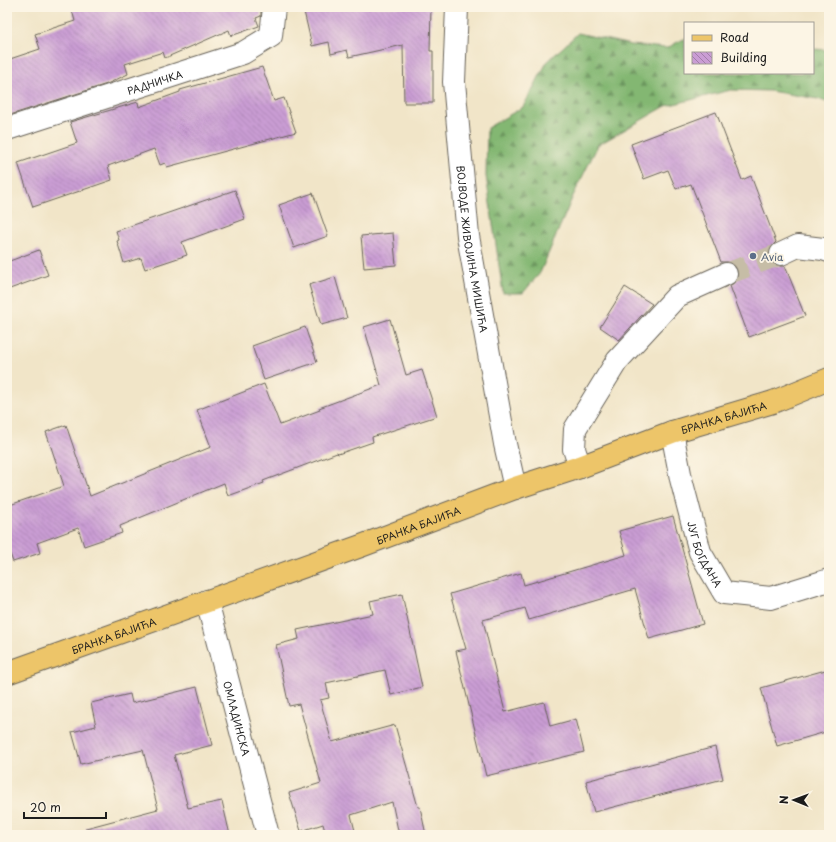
<svg xmlns="http://www.w3.org/2000/svg" width="836" height="842" font-family="'Playpen Sans',sans-serif">
  <style>
    .forest { fill: url(#forest-firs); stroke: #506a47 }
    .building { fill: url(#building-back-hatch) }
    .lines { fill: none; stroke-linecap: round; stroke-linejoin: round }
    .minor-tunnel { stroke: #c6bda6; stroke-width: 22; stroke-dasharray: 22 11; stroke-linecap: butt }
    .minor-casing { stroke: #676258; stroke-width: 24 }
    .major-casing { stroke: #676258; stroke-width: 24 }
    .minor { stroke: #fff; stroke-width: 22 }
    .major { stroke: #edc569; stroke-width: 22 }
    .service-dot { fill: #5c6f8a; stroke: #fcf5e5; stroke-width: 1.5 }
    .labels { text-anchor: middle; dominant-baseline: central; stroke-width: 3.5; stroke-linejoin: round; paint-order: stroke }
    .street-label { font-size: 10px; fill: #1c1c1c; stroke: #fcf5e5 }
    .service-label { font-size: 10px; fill: #4e5e75; stroke: #fcf5e5; text-anchor: start }
  </style>
  <defs>
    <pattern id="forest-firs" width="22" height="20" patternUnits="userSpaceOnUse"><rect width="22" height="20" fill="#83b772"/><path d="M5 1l3.5 6h-7zM16 11l3.5 6h-7z" fill="#6a945d"/></pattern>
    <pattern id="building-back-hatch" width="6" height="6" patternUnits="userSpaceOnUse"><rect width="6" height="6" fill="#ca9dd4"/><path d="M-1 5l2 2M0 0l6 6M5-1l2 2" fill="none" stroke="#a37fab"/></pattern>
  </defs>
  <rect width="100%" height="100%" fill="#fcf5e5"/>
  <filter id="ink" filterUnits="userSpaceOnUse"><feTurbulence type="fractalNoise" baseFrequency=".025" numOctaves="2"/><feDisplacementMap in="SourceGraphic" scale="8" xChannelSelector="R" yChannelSelector="G"/><feConvolveMatrix kernelMatrix="1 2 1 2 8 2 1 2 1" color-interpolation-filters="sRGB"/></filter>
  <filter id="wash" filterUnits="userSpaceOnUse"><feTurbulence type="fractalNoise" baseFrequency=".012" numOctaves="4" result="noise"/><feDisplacementMap in="SourceGraphic" scale="16" xChannelSelector="R" yChannelSelector="G"/><feGaussianBlur stdDeviation="0.9" result="paint"/><feColorMatrix in="noise" values="0 0 0 0 0 0 0 0 0 0 0 0 0 0 0 0 0 1.4 0 .05"/><feComposite in="paint" operator="in"/></filter>
  <g filter="url(#wash)">
    <rect width="100%" height="100%" fill="#f1e5c8"/>
    <!-- forest -->
    <polygon class="forest" points="578,33 631,45 667,48 685,38 685,73 813,73 813,49 829,50 829,103 818,99 770,91 731,90 666,106 598,145 573,196 540,273 523,293 503,293 486,176 487,128 523,107 547,62"/>
    <g id="blocks">
      <!-- building -->
      <g class="building">
        <polygon points="71,7 261,7 261,16 256,18 259,26 231,36 229,30 165,58 163,52 125,64 128,74 107,84 7,116 7,60 40,49 35,34 75,21"/>
        <polygon points="303,7 431,7 430,51 433,51 433,103 404,103 403,45 349,57 347,50 331,54 329,42 312,46"/>
        <polygon points="262,67 274,101 284,98 296,132 167,167 165,163 160,165 154,149 108,166 112,180 33,207 18,163 77,143 70,122 138,102 139,107 180,92 180,90"/>
        <polygon points="716,112 742,180 751,176 776,242 771,247 769,253 770,259 774,264 780,266 785,266 805,316 749,337 730,286 736,281 738,276 738,269 733,264 728,262 721,262 691,184 676,189 668,170 644,179 631,144"/>
        <polygon points="235,190 245,219 182,242 187,255 145,269 141,258 124,263 117,241 119,240 116,231"/>
        <polygon points="313,193 328,236 294,248 279,205"/>
        <polygon points="393,233 396,265 364,268 361,236"/>
        <polygon points="39,250 48,275 7,290 7,262"/>
        <polygon points="335,277 347,318 321,325 309,285"/>
        <polygon points="625,287 652,304 619,340 600,327"/>
        <polygon points="390,319 406,375 422,370 437,416 372,437 373,442 338,454 337,453 263,481 264,483 228,496 224,483 120,526 122,533 84,546 78,528 37,543 40,553 13,562 7,545 7,506 64,486 46,432 66,425 90,496 211,447 197,410 264,384 280,425 320,410 319,408 381,385 364,327"/>
        <polygon points="305,327 317,362 264,380 252,346"/>
        <polygon points="673,516 703,624 649,639 635,589 529,620 525,608 483,620 505,712 544,702 550,726 576,719 584,752 486,776 456,651 466,649 450,594 521,573 524,585 626,555 619,531"/>
        <polygon points="402,594 422,687 391,695 385,670 326,683 329,698 320,700 332,742 395,725 418,807 420,807 426,835 399,835 392,802 351,815 356,835 326,835 323,824 301,831 289,793 321,783 299,704 289,706 276,645 299,639 297,630 373,614 370,601"/>
        <polygon points="829,669 829,731 777,746 761,688"/>
        <polygon points="197,687 212,745 174,755 188,808 222,801 230,835 87,835 86,828 158,809 143,750 81,764 72,732 96,726 91,703 130,694 132,703"/>
        <polygon points="715,747 723,779 594,812 586,781"/>
      </g>
    </g>
  </g>
  <g filter="url(#ink)">
    <use href="#blocks" fill-opacity="0" stroke="#676258" stroke-width="1"/>
    <g class="lines">
      <!-- minor-tunnel -->
      <polyline class="minor-tunnel" points="726,274 781,254"/>
      <!-- minor casing -->
      <g class="minor-casing">
        <g id="minor">
          <path id="s1" d="M457 7 454 82 468 236 505 444 515 488"/>
          <path id="s2" d="M7 129 243 53 271 36 274 7"/>
          <polyline points="781,254 798,246 823,249 829,251"/>
          <path id="s3" d="M672 432 681 479 700 552 724 593 771 598 829 580"/>
          <polyline points="580,467 574,449 575,429 617,361 677,296 726,274"/>
          <path id="s4" d="M207 601 268 835"/>
        </g>
      </g>
      <!-- major casing -->
      <g class="major-casing">
        <g id="major">
          <path id="s5" d="M7 673 361 546 515 488 580 467 672 432 773 402 829 379"/>
        </g>
      </g>
      <!-- minor -->
      <use href="#minor" class="minor"/>
      <!-- major -->
      <use href="#major" class="major"/>
    </g>
  </g>
  <!-- markers -->
  <circle class="service-dot" cx="753" cy="256" r="4"/>
  <g class="labels">
    <!-- street labels -->
    <g class="street-label">
      <text stroke="none"><textPath href="#s2" startOffset="155">РАДНИЧКА</textPath></text>
      <text stroke="none"><textPath href="#s1" startOffset="243">ВОЈВОДЕ ЖИВОЈИНА МИШИЋА</textPath></text>
      <text stroke="none"><textPath href="#s5" startOffset="761">БРАНКА БАЈИЋА</textPath></text>
      <text stroke="none"><textPath href="#s5" startOffset="437">БРАНКА БАЈИЋА</textPath></text>
      <text stroke="none"><textPath href="#s3" startOffset="127">ЈУГ БОГДАНА</textPath></text>
      <text stroke="none"><textPath href="#s5" startOffset="113">БРАНКА БАЈИЋА</textPath></text>
      <text stroke="none"><textPath href="#s4" startOffset="121">ОМЛАДИНСКА</textPath></text>
    </g>
    <!-- service labels -->
    <g class="service-label">
      <text x="761" y="256">Avia</text>
    </g>
  </g>
  <!-- margin -->
  <rect width="836" height="842" fill="none" stroke="#fcf5e5" stroke-width="24"/>
  <!-- legend -->
  <rect x="684" y="22" width="130" height="52" fill="#fcf5e5" stroke="#a29e95"/>
  <rect x="692" y="35" width="20" height="6" fill="#edc569" stroke="#a29e95"/>
  <text x="720" y="42" font-size="12" fill="#1c1c1c">Road</text>
  <rect x="692" y="52" width="20" height="12" fill="url(#building-back-hatch)" stroke="#a29e95"/>
  <text x="720" y="62" font-size="12" fill="#1c1c1c">Building</text>
  <!-- north arrow -->
  <g transform="translate(794 800) rotate(271)" stroke="#fcf5e5" stroke-width="3" paint-order="stroke">
  <path d="M0-3L7 15L0 10L-7 15Z" fill="#1c1c1c"/>
  <text y="-6" font-size="11" font-weight="bold" text-anchor="middle" fill="#1c1c1c">N</text>
  </g>
  <!-- scale -->
  <path d="M24 812v6h82v-6" fill="none" stroke="#1c1c1c" stroke-width="2"/>
  <text x="30" y="812" font-size="12" fill="#1c1c1c" stroke="#fcf5e5" stroke-width="3" paint-order="stroke">20 m</text>
</svg>
